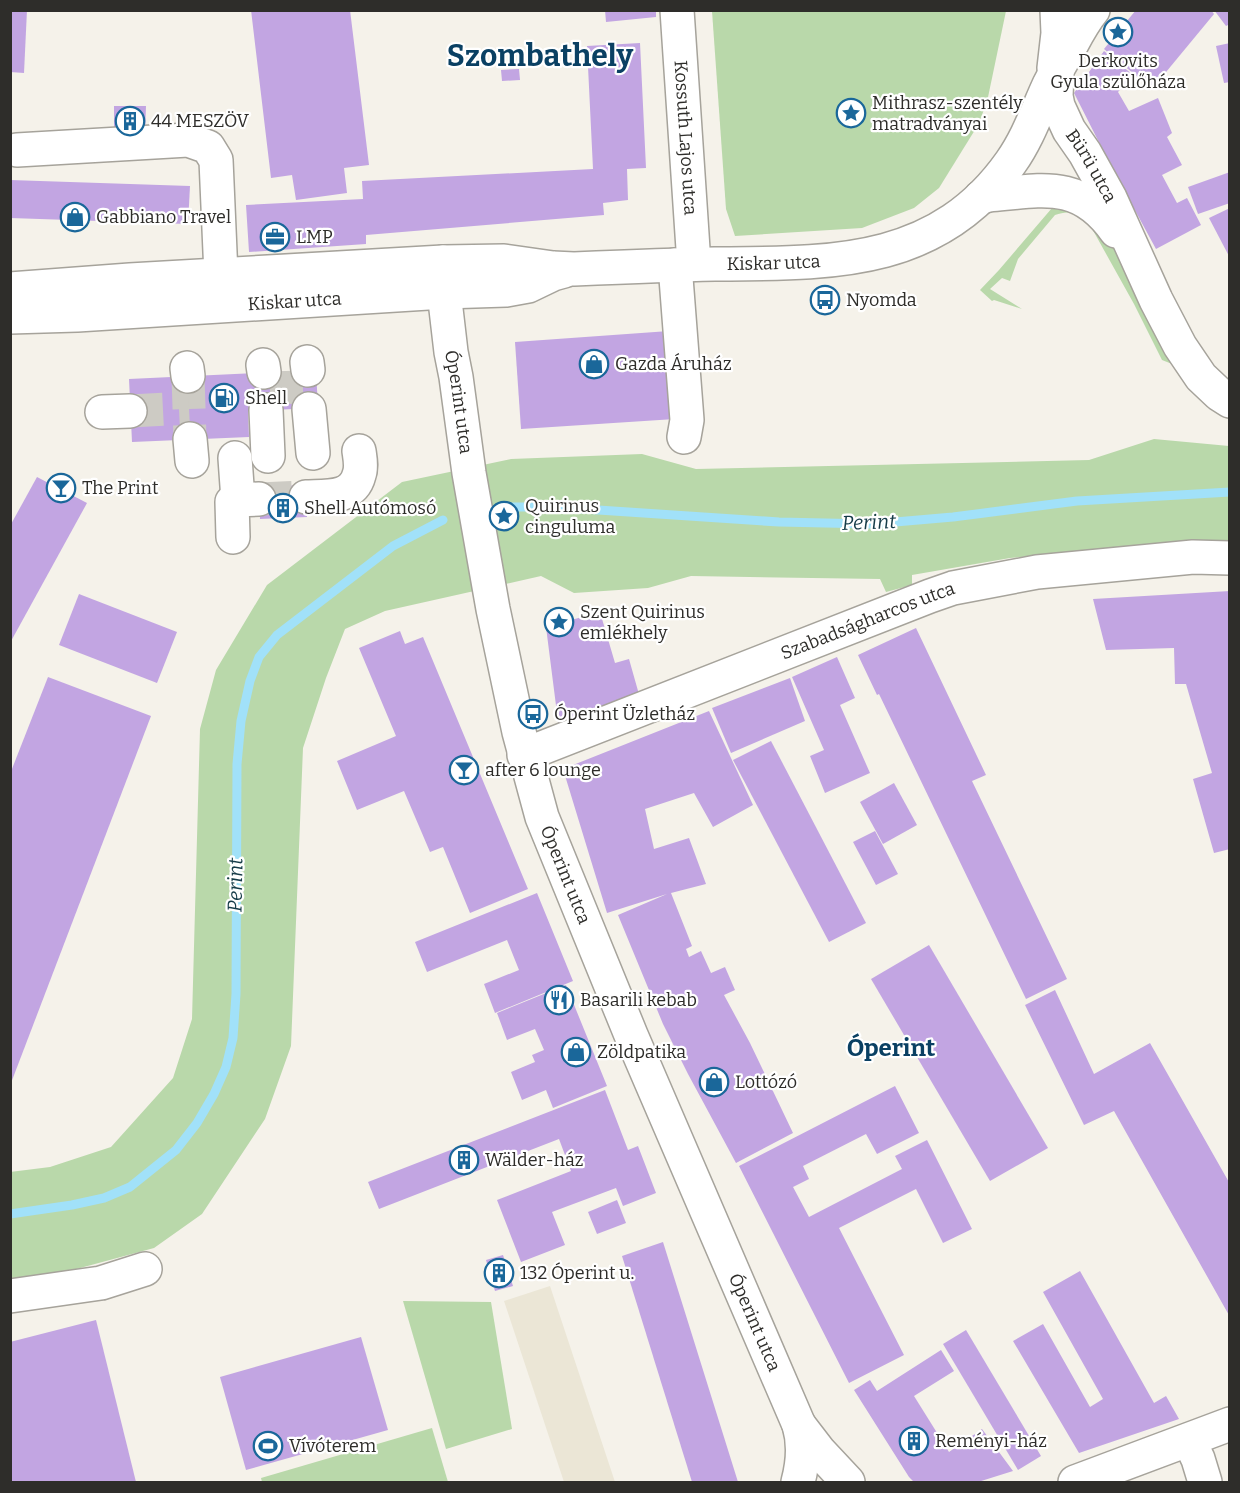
<svg xmlns="http://www.w3.org/2000/svg" width="1240" height="1493" font-family="Bitter,serif">
  <style>
    .built { fill: #ebe6d6 }
    .green { fill: #b9d8aa }
    .lines { fill: none; stroke-linecap: round; stroke-linejoin: round }
    .stream { stroke: #a1e1f9; stroke-width: 9 }
    .building { fill: #c2a5e2 }
    .minor-tunnel { stroke: #cdcbc4; stroke-width: 33; stroke-dasharray: 33 16; stroke-linecap: butt }
    .minor-casing { stroke: #a6a39b; stroke-width: 36 }
    .minor { stroke: #fff; stroke-width: 33 }
    .labels { text-anchor: middle; dominant-baseline: central; stroke-width: 4.5; stroke-linejoin: round; paint-order: stroke }
    .poi-label { font-size: 18px; fill: #2e2d2a; stroke: #fff; text-anchor: start }
    .street-label { font-size: 18px; fill: #2e2d2a; stroke: #fff }
    .water-label { font-size: 20px; font-style: italic; fill: #153b48; stroke: #fff }
    .district-label { font-size: 24px; font-weight: bold; fill: #0a4063; stroke: #fff }
    .town-label { font-size: 30px; font-weight: bold; fill: #0a4063; stroke: #fff }
  </style>
  <rect width="100%" height="100%" fill="#f5f2ea"/>
  <!-- built -->
  <polygon class="built" points="550,1286 615,1482 564,1482 504,1301"/>
  <!-- green -->
  <g class="green">
    <polygon points="712,11 712,10 1006,11 987,102 978,125 939,188 914,208 862,228 735,236 726,209"/>
    <path d="M1058 201 1107 234 1169 354 1172 364 1162 360 1134 304 1090 225C1078 214 1071 209 1055 215L1018 259 1010 281 1002 278 990 289 1022 309 994 300 992 301 980 290 999 270Z"/>
    <polygon points="1154,439 1229,446 1229,544 1104,549 1010,558 912,575 912,585 886,592 880,579 691,576 648,588 574,593 541,576 385,611 345,629 326,678 303,748 291,1046 265,1119 202,1214 154,1248 58,1274 11,1281 10,1172 50,1167 111,1147 173,1078 192,1019 200,729 216,670 267,585 402,482 511,459 642,454 696,469 1089,460"/>
    <polygon points="403,1301 491,1302 512,1429 446,1449"/>
    <polygon points="432,1428 448,1482 262,1482 261,1478"/>
  </g>
  <g class="lines">
    <!-- stream -->
    <g class="stream">
      <polyline points="508,507 553,507 779,522 872,524 953,517 1077,501 1230,492"/>
      <polyline points="10,1214 72,1205 104,1198 130,1187 176,1150 197,1123 214,1094 226,1067 233,1038 236,994 237,764 241,721 250,681 259,657 277,635 393,546 443,520"/>
    </g>
  </g>
  <!-- building -->
  <g class="building">
    <polygon points="10,10 27,10 24,73 10,72"/>
    <polygon points="251,10 350,10 369,165 344,168 347,193 296,200 292,175 271,178"/>
    <polygon points="605,10 656,10 656,17 606,22"/>
    <polygon points="1136,10 1211,10 1214,14 1152,89 1104,49"/>
    <polygon points="1214,10 1230,10 1230,24 1226,26"/>
    <polygon points="640,43 646,168 627,169 628,200 603,203 604,215 366,235 366,244 249,252 246,205 363,199 362,181 593,169 587,46"/>
    <polygon points="1230,43 1230,82 1224,83 1216,46"/>
    <polygon points="1104,51 1133,75 1118,92 1129,111 1158,98 1172,133 1167,137 1182,165 1162,175 1177,203 1187,198 1201,225 1156,249 1112,168 1074,93"/>
    <polygon points="519,69 520,80 502,81 501,70"/>
    <polygon points="114,106 146,106 145,135 114,136"/>
    <polygon points="1230,172 1230,203 1198,214 1188,187"/>
    <polygon points="10,180 190,186 188,224 10,218"/>
    <polygon points="1230,208 1230,258 1209,218"/>
    <polygon points="669,331 675,419 521,429 515,342"/>
    <polygon points="316,370 318,408 248,411 249,437 132,442 129,379"/>
    <polygon points="37,477 87,503 10,643 10,526"/>
    <polygon points="305,485 307,517 260,519 259,487"/>
    <polygon points="1230,591 1230,849 1214,853 1193,779 1212,773 1186,684 1175,684 1174,648 1106,650 1093,599"/>
    <polygon points="79,594 177,632 157,683 59,645"/>
    <polygon points="600,612 615,663 629,659 642,705 559,729 546,627"/>
    <polygon points="916,628 986,775 972,781 1067,979 1026,999 879,694 877,695 858,655"/>
    <polygon points="400,631 405,644 423,637 528,889 470,913 443,847 430,852 404,791 357,810 337,761 396,736 359,648"/>
    <polygon points="837,657 855,698 840,705 870,773 825,793 810,756 824,750 792,677"/>
    <polygon points="48,677 151,716 11,1083 10,774"/>
    <polygon points="790,678 805,721 731,753 712,708"/>
    <polygon points="709,711 753,805 713,827 694,793 645,809 654,849 689,838 706,884 671,893 692,946 686,949 689,957 701,951 711,973 725,967 735,990 724,995 750,1043 793,1133 736,1163 688,1074 663,1024 618,915 667,894 607,913 563,769"/>
    <polygon points="771,741 866,923 829,942 733,760"/>
    <polygon points="894,783 917,825 883,844 860,802"/>
    <polygon points="875,831 898,874 876,885 853,842"/>
    <polygon points="537,893 573,981 495,1013 484,984 519,970 507,940 427,972 415,942"/>
    <polygon points="929,945 1048,1148 990,1181 871,979"/>
    <polygon points="566,985 607,1086 553,1108 546,1090 522,1100 511,1072 535,1062 532,1055 544,1050 535,1029 507,1040 497,1013"/>
    <polygon points="1055,990 1094,1074 1150,1043 1230,1184 1230,1317 1114,1111 1084,1125 1025,1005"/>
    <polygon points="895,1086 919,1133 877,1154 866,1134 803,1166 809,1179 793,1187 809,1217 902,1169 895,1156 927,1140 972,1229 943,1243 916,1189 839,1228 904,1355 849,1383 739,1166"/>
    <polygon points="605,1090 628,1150 638,1146 656,1193 623,1206 616,1188 552,1212 565,1245 521,1262 497,1200 571,1171 559,1139 379,1209 368,1182"/>
    <polygon points="617,1200 626,1223 597,1234 588,1212"/>
    <polygon points="663,1242 738,1482 692,1482 622,1256"/>
    <polygon points="503,1255 513,1286 495,1291 486,1260"/>
    <polygon points="1080,1271 1154,1403 1166,1396 1179,1419 1079,1453 1013,1341 1043,1324 1090,1407 1103,1399 1043,1292"/>
    <polygon points="96,1320 136,1482 10,1482 10,1342"/>
    <polygon points="966,1330 1041,1456 1018,1470 943,1344"/>
    <polygon points="361,1337 388,1430 246,1470 220,1377"/>
    <polygon points="941,1350 954,1371 914,1396 949,1452 982,1429 1013,1471 978,1482 914,1482 909,1477 854,1390 870,1380 877,1391"/>
  </g>
  <g class="lines">
    <!-- minor-tunnel -->
    <g class="minor-tunnel">
      <polyline points="286,371 287,410"/>
      <polyline points="188,376 190,439"/>
      <polyline points="130,411 189,408"/>
      <polyline points="259,499 306,497"/>
    </g>
    <!-- minor casing -->
    <g class="minor-casing">
      <g id="minor">
        <path id="s1" d="M677 10 694 264"/>
        <polyline points="1054,68 1058,33 1057,10"/>
        <path id="s2" d="M1057 73 1056 96 1058 106 1069 130 1085 153 1110 198 1156 300 1180 346 1201 377 1219 394 1230 401"/>
        <polyline points="17,150 188,140 208,147 216,160 221,275"/>
        <path d="M981 197 989 195C1044 190 1080 180 1116 231"/>
        <path id="s3" d="M443 262 444 292 451 352 456 377 469 473 493 609 519 732 542 817 631 1035 799 1425C805 1445 803 1463 798 1482"/>
        <polyline points="675,265 687,420 684,437"/>
        <path id="s4" d="M10 289 130 280 443 262 504 261 553 268 574 269C621 267 668 265 715 264 830 263 937 267 1011 162 1028 138 1037 111 1049 85 1055 73 1062 61 1069 49 1076 36 1083 22 1093 10"/>
        <path id="s5" d="M10 317 77 315 444 292 506 290 528 286 553 274 564 271"/>
        <polyline points="307,362 308,370"/>
        <polyline points="263,365 264,372"/>
        <polyline points="187,368 188,376"/>
        <polyline points="309,409 313,453"/>
        <polyline points="266,410 268,456"/>
        <polyline points="102,412 130,411"/>
        <polyline points="190,439 192,461"/>
        <polyline points="235,458 238,500"/>
        <path d="M306 497C326 496 353 499 359 475 362 467 360 458 359 451"/>
        <polyline points="233,537 232,502 234,500 259,499"/>
        <path id="s6" d="M524 755 930 596 953 588 1037 572 1193 557 1230 558"/>
        <polyline points="10,1296 101,1283 145,1269"/>
        <polyline points="799,1425 819,1451 848,1482"/>
        <polyline points="1189,1440 1198,1459 1205,1482"/>
        <polyline points="1075,1482 1230,1424"/>
      </g>
    </g>
    <!-- minor -->
    <use href="#minor" class="minor"/>
  </g>
  <!-- icons -->
  <defs>
    <g id="sight-ring" transform="scale(1.5)"><circle r="9.5" fill="#fff" stroke="#1a679a" stroke-width="1.5"/><path d="M0-6L1.8-2.2L6-1.7L2.9 1.2L3.7 5.4L0 3.3L-3.7 5.4L-2.9 1.2L-6-1.7L-1.8-2.2Z" fill="#1a679a"/></g>
    <g id="building-ring" transform="scale(1.5)"><circle r="9.5" fill="#fff" stroke="#1a679a" stroke-width="1.5"/><path d="M-4-6H4V6H1V3H-1V6H-4ZM-2.5-4.3h1.7v1.8h-1.7ZM.8-4.3h1.7v1.8H.8ZM-2.5-1h1.7V.8h-1.7ZM.8-1h1.7V.8H.8Z" fill="#1a679a"/></g>
    <g id="shop-ring" transform="scale(1.5)"><circle r="9.5" fill="#fff" stroke="#1a679a" stroke-width="1.5"/><path d="M-5-2.5h2.3a2.7 3.5 0 0 1 5.4 0H5L5.5 6h-11ZM-1.5-2.5h3a1.5 2.3 0 0 0-3 0Z" fill="#1a679a"/></g>
    <g id="office-ring" transform="scale(1.5)"><circle r="9.5" fill="#fff" stroke="#1a679a" stroke-width="1.5"/><path d="M-6-3h4V-5.5h4V-3h4V5H-6ZM-1-4.5V-3h2v-1.5ZM-6 0V1H6V0Z" fill="#1a679a"/></g>
    <g id="bus-ring" transform="scale(1.5)"><circle r="9.5" fill="#fff" stroke="#1a679a" stroke-width="1.5"/><path d="M-5-6H5V4H4V6H2V4H-2V6H-4V4H-5ZM-3.5-4V0h7V-4ZM-3.5 1.2v1.5H-2V1.2ZM2 1.2v1.5H3.5V1.2Z" fill="#1a679a"/></g>
    <g id="fuel-ring" transform="scale(1.5)"><circle r="9.5" fill="#fff" stroke="#1a679a" stroke-width="1.5"/><path d="M-5.5-6h7V0h2V4h1.3V-2.5L3-4.5l.8-.8L6-3V5H2.5V1h-1V6h-7ZM-4.2-4.7v3.2H.2V-4.7Z" fill="#1a679a"/></g>
    <g id="bar-ring" transform="scale(1.5)"><circle r="9.5" fill="#fff" stroke="#1a679a" stroke-width="1.5"/><path d="M-6-5H6L.8 .8V4.5H3.5V6h-7V4.5H-.8V.8Z" fill="#1a679a"/></g>
    <g id="restaurant-ring" transform="scale(1.5)"><circle r="9.5" fill="#fff" stroke="#1a679a" stroke-width="1.5"/><path d="M-5-6h1v4h1v-4h1v4h1v-4h1v5L-1.5 .5V6h-2V.5L-5-1ZM5-6V6H3V1.5H1.5Q1.5-4 5-6Z" fill="#1a679a"/></g>
    <g id="stadium-ring" transform="scale(1.5)"><circle r="9.5" fill="#fff" stroke="#1a679a" stroke-width="1.5"/><path d="M0-5a6.5 5 0 1 0 0 10a6.5 5 0 1 0 0-10ZM-3.5-1.8h7v3.6h-7Z" fill="#1a679a"/></g>
  </defs>
  <g fill-rule="evenodd">
    <use href="#sight-ring" x="1118" y="32"/>
    <use href="#sight-ring" x="851" y="113"/>
    <use href="#building-ring" x="130" y="121"/>
    <use href="#shop-ring" x="75" y="217"/>
    <use href="#office-ring" x="275" y="237"/>
    <use href="#bus-ring" x="825" y="300"/>
    <use href="#shop-ring" x="594" y="364"/>
    <use href="#fuel-ring" x="224" y="398"/>
    <use href="#bar-ring" x="61" y="488"/>
    <use href="#building-ring" x="283" y="508"/>
    <use href="#sight-ring" x="504" y="516"/>
    <use href="#sight-ring" x="559" y="622"/>
    <use href="#bus-ring" x="533" y="714"/>
    <use href="#bar-ring" x="464" y="770"/>
    <use href="#restaurant-ring" x="559" y="1000"/>
    <use href="#shop-ring" x="576" y="1052"/>
    <use href="#shop-ring" x="714" y="1082"/>
    <use href="#building-ring" x="464" y="1160"/>
    <use href="#building-ring" x="499" y="1273"/>
    <use href="#building-ring" x="914" y="1441"/>
    <use href="#stadium-ring" x="268" y="1446"/>
  </g>
  <g class="labels">
    <!-- poi labels -->
    <g class="poi-label">
      <text x="1118" y="61" text-anchor="middle">Derkovits<tspan x="1118" dy="21">Gyula szülőháza</tspan></text>
      <text x="872" y="103">Mithrasz-szentély<tspan x="872" dy="21">matradványai</tspan></text>
      <text x="151" y="121">44 MESZÖV</text>
      <text x="96" y="217">Gabbiano Travel</text>
      <text x="296" y="237">LMP</text>
      <text x="846" y="300">Nyomda</text>
      <text x="615" y="364">Gazda Áruház</text>
      <text x="245" y="398">Shell</text>
      <text x="82" y="488">The Print</text>
      <text x="525" y="506">Quirinus<tspan x="525" dy="21">cinguluma</tspan></text>
      <text x="304" y="508">Shell Autómosó</text>
      <text x="580" y="612">Szent Quirinus<tspan x="580" dy="21">emlékhely</tspan></text>
      <text x="554" y="714">Óperint Üzletház</text>
      <text x="485" y="770">after 6 lounge</text>
      <text x="580" y="1000">Basarili kebab</text>
      <text x="597" y="1052">Zöldpatika</text>
      <text x="735" y="1082">Lottózó</text>
      <text x="485" y="1160">Wälder-ház</text>
      <text x="520" y="1273">132 Óperint u.</text>
      <text x="935" y="1441">Reményi-ház</text>
      <text x="289" y="1446">Vívóterem</text>
    </g>
    <!-- street labels -->
    <g class="street-label">
      <text stroke="none"><textPath href="#s1" startOffset="128">Kossuth Lajos utca</textPath></text>
      <text stroke="none"><textPath href="#s2" startOffset="102">Bürü utca</textPath></text>
      <text stroke="none"><textPath href="#s4" startOffset="765">Kiskar utca</textPath></text>
      <text stroke="none"><textPath href="#s5" startOffset="285">Kiskar utca</textPath></text>
      <text stroke="none"><textPath href="#s3" startOffset="141">Óperint utca</textPath></text>
      <text stroke="none"><textPath href="#s6" startOffset="369">Szabadságharcos utca</textPath></text>
      <text stroke="none"><textPath href="#s3" startOffset="627">Óperint utca</textPath></text>
      <text stroke="none"><textPath href="#s3" startOffset="1113">Óperint utca</textPath></text>
    </g>
    <!-- water labels -->
    <g class="water-label">
      <text transform="translate(869 522) rotate(-2)">Perint</text>
      <text transform="translate(235 885) rotate(-89)">Perint</text>
    </g>
    <!-- district labels -->
    <g class="district-label">
      <text x="891" y="1048">Óperint</text>
    </g>
    <!-- town labels -->
    <g class="town-label">
      <text x="540" y="56">Szombathely</text>
    </g>
  </g>
  <!-- border -->
  <rect width="1240" height="1493" fill="none" stroke="#2e2d2a" stroke-width="24"/>
</svg>
